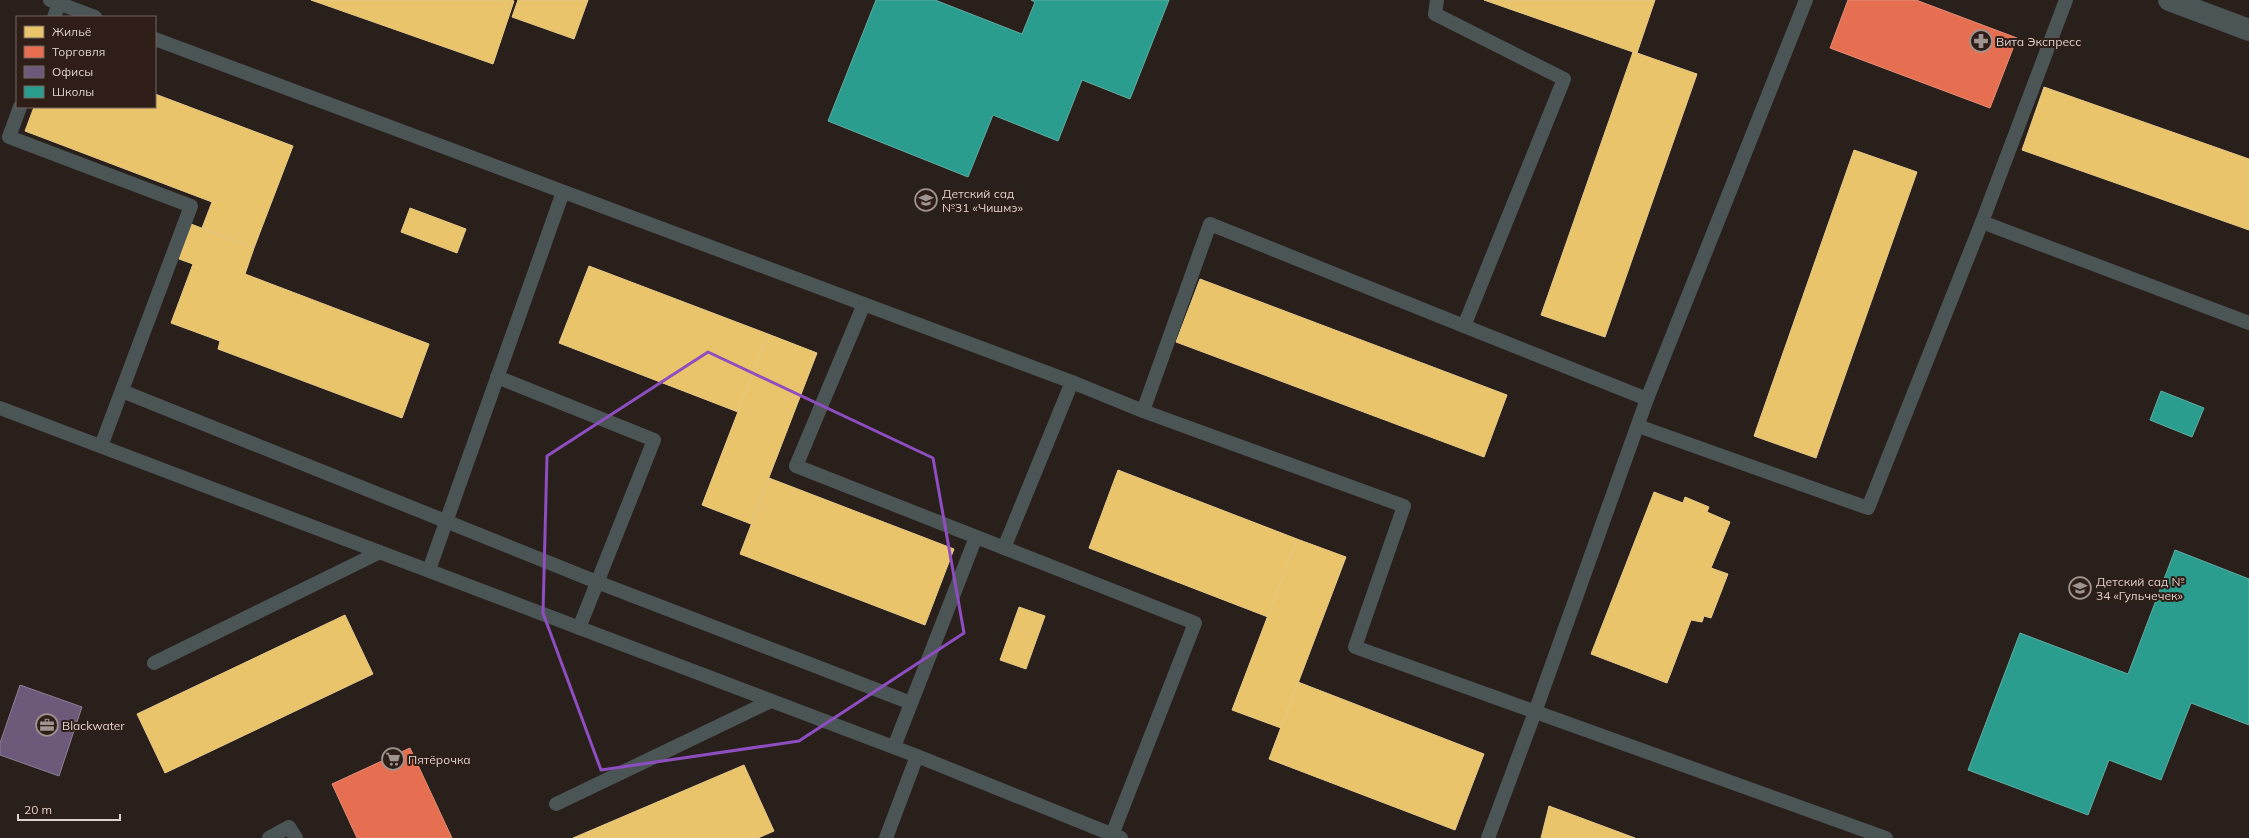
<svg xmlns="http://www.w3.org/2000/svg" width="2249" height="838" font-family="Mulish,sans-serif">
  <style>
    .homes { fill: #e9c46a; stroke: #e6c888 }
    .shops { fill: #e76f51; stroke: #e58d77 }
    .offices { fill: #6d597a; stroke: #8f7e94 }
    .schools { fill: #2a9d8f; stroke: #60ada2 }
    .lines { fill: none; stroke-linecap: round; stroke-linejoin: round }
    .service { stroke: #4b5556; stroke-width: 14 }
    .minor { stroke: #4b5556; stroke-width: 22 }
    .marked { fill: none; stroke: #8f4dc2; stroke-width: 3; stroke-linejoin: round }
    .labels { text-anchor: middle; dominant-baseline: central; stroke-width: 4; stroke-linejoin: round; paint-order: stroke }
    .poi-label { font-size: 12px; fill: #dfd3cf; stroke: #2e1e17; text-anchor: start }
  </style>
  <rect width="100%" height="100%" fill="#29201c"/>
  <!-- homes -->
  <g class="homes">
    <polygon points="311,0 511,0 514,1 493,64"/>
    <polygon points="518,0 588,0 574,39 512,17"/>
    <polygon points="1484,0 1655,0 1637,53 1697,74 1605,337 1541,315 1633,52"/>
    <polygon points="2044,87 2249,159 2249,230 2022,150"/>
    <polygon points="155,94 293,146 254,248 202,228 212,202 25,131 34,107 155,107"/>
    <polygon points="1854,150 1917,172 1816,458 1754,436"/>
    <polygon points="410,208 466,229 457,253 401,232"/>
    <polygon points="191,224 254,248 245,274 429,344 402,418 218,349 220,341 171,323 193,264 179,259"/>
    <polygon points="589,266 768,334 738,412 559,343"/>
    <polygon points="1200,279 1507,395 1484,457 1176,342"/>
    <polygon points="768,334 817,353 751,524 702,505"/>
    <polygon points="1118,470 1297,539 1268,617 1089,548"/>
    <polygon points="769,478 954,549 925,625 740,554"/>
    <polygon points="1654,492 1683,503 1685,497 1709,507 1707,512 1730,522 1711,568 1728,574 1711,618 1704,616 1702,622 1691,620 1667,683 1591,654"/>
    <polygon points="1297,539 1346,557 1281,728 1232,710"/>
    <polygon points="1019,607 1045,616 1026,669 1000,660"/>
    <polygon points="345,615 373,674 165,773 137,714"/>
    <polygon points="1298,682 1484,754 1455,830 1269,759"/>
    <polygon points="744,765 774,831 758,838 573,838"/>
    <polygon points="1549,806 1635,838 1541,838"/>
  </g>
  <!-- shops -->
  <g class="shops">
    <polygon points="1848,0 1916,0 2017,38 1990,108 1830,48"/>
    <polygon points="410,748 452,838 357,838 332,784"/>
  </g>
  <!-- offices -->
  <polygon class="offices" points="20,685 82,707 59,776 0,755 0,743"/>
  <!-- schools -->
  <g class="schools">
    <polygon points="876,0 935,0 1022,34 1035,2 1031,0 1169,0 1130,99 1082,80 1058,141 993,115 968,177 828,121"/>
    <polygon points="2161,391 2204,408 2192,437 2150,420"/>
    <polygon points="2175,550 2249,579 2249,725 2191,703 2161,780 2109,760 2088,815 1968,770 2020,633 2128,674"/>
  </g>
  <g class="lines">
    <!-- service -->
    <g class="service">
      <polyline points="50,0 95,17"/>
      <polyline points="1437,0 1435,14 1564,79 1464,326 1647,399"/>
      <polyline points="54,17 59,4"/>
      <polyline points="155,39 1072,382 1143,411 1404,506 1355,647 1886,838"/>
      <polyline points="20,107 9,137 191,206 101,446"/>
      <polyline points="1982,222 2249,323"/>
      <polyline points="864,304 796,466 1195,623 1112,835"/>
      <polyline points="497,377 654,440 579,628"/>
      <polyline points="122,391 597,582 911,703"/>
      <polyline points="0,408 917,756 1121,838"/>
      <polyline points="1143,411 1210,224 1464,326"/>
      <polyline points="1638,426 1868,508 1982,222 2066,0"/>
      <polyline points="1004,548 1072,382"/>
      <polyline points="429,570 563,192"/>
      <polyline points="154,663 380,552"/>
      <polyline points="894,747 976,537"/>
      <polyline points="556,804 771,701"/>
      <polyline points="269,838 289,827 296,838"/>
      <polyline points="886,838 917,756"/>
      <polyline points="1488,838 1535,712 1647,399 1806,0"/>
    </g>
    <!-- minor -->
    <polyline class="minor" points="2169,0 2249,30"/>
  </g>
  <!-- marked area -->
  <path class="marked" d="M708 352 933 458 964 633 799 741 601 770 543 613 547 456Z"/>
  <!-- icons -->
  <defs>
    <g id="pharmacy-ring" transform="scale(1.15)"><circle r="9.5" fill="#2e1e17" stroke="#9f9490" stroke-width="1.5"/><path d="M-2-6h4v4h4v4h-4v4h-4v-4h-4v-4h4Z" fill="#9f9490"/></g>
    <g id="school-ring" transform="scale(1.15)"><circle r="9.5" fill="#2e1e17" stroke="#9f9490" stroke-width="1.5"/><path d="M0-5L7-2L0 1L-7-2ZM-4 1L0 2.5L4 1V4Q0 6-4 4Z" fill="#9f9490"/></g>
    <g id="office-ring" transform="scale(1.15)"><circle r="9.5" fill="#2e1e17" stroke="#9f9490" stroke-width="1.5"/><path d="M-6-3h4V-5.5h4V-3h4V5H-6ZM-1-4.5V-3h2v-1.5ZM-6 0V1H6V0Z" fill="#9f9490"/></g>
    <g id="supermarket-ring" transform="scale(1.15)"><circle r="9.5" fill="#2e1e17" stroke="#9f9490" stroke-width="1.5"/><path d="M-6-5.5h2.5l.6 2H6L4.5 2H-2.5L-4.4-4H-6ZM-1.5 3.2a1.3 1.3 0 1 0 .1 0ZM3 3.2a1.3 1.3 0 1 0 .1 0Z" fill="#9f9490"/></g>
  </defs>
  <g fill-rule="evenodd">
    <use href="#pharmacy-ring" x="1981" y="41"/>
    <use href="#school-ring" x="926" y="200"/>
    <use href="#school-ring" x="2080" y="588"/>
    <use href="#office-ring" x="47" y="725"/>
    <use href="#supermarket-ring" x="393" y="759"/>
  </g>
  <g class="labels">
    <!-- poi labels -->
    <g class="poi-label">
      <text x="1996" y="41">Вита Экспресс</text>
      <text x="942" y="193">Детский сад<tspan x="942" dy="14">№31 «Чишмэ»</tspan></text>
      <text x="2096" y="581">Детский сад №<tspan x="2096" dy="14">34 «Гульчечек»</tspan></text>
      <text x="62" y="725">Blackwater</text>
      <text x="408" y="759">Пятёрочка</text>
    </g>
  </g>
  <!-- legend -->
  <rect x="16" y="16" width="140" height="92" fill="#2e1e17" stroke="#756661"/>
  <rect x="24" y="26" width="20" height="12" fill="#e9c46a" stroke="#756661"/>
  <text x="52" y="36" font-size="12" fill="#dfd3cf">Жильё</text>
  <rect x="24" y="46" width="20" height="12" fill="#e76f51" stroke="#756661"/>
  <text x="52" y="56" font-size="12" fill="#dfd3cf">Торговля</text>
  <rect x="24" y="66" width="20" height="12" fill="#6d597a" stroke="#756661"/>
  <text x="52" y="76" font-size="12" fill="#dfd3cf">Офисы</text>
  <rect x="24" y="86" width="20" height="12" fill="#2a9d8f" stroke="#756661"/>
  <text x="52" y="96" font-size="12" fill="#dfd3cf">Школы</text>
  <!-- scale -->
  <path d="M18 814v6h102v-6" fill="none" stroke="#dfd3cf" stroke-width="2"/>
  <text x="24" y="814" font-size="12" fill="#dfd3cf" stroke="#2e1e17" stroke-width="3" paint-order="stroke">20 m</text>
</svg>
